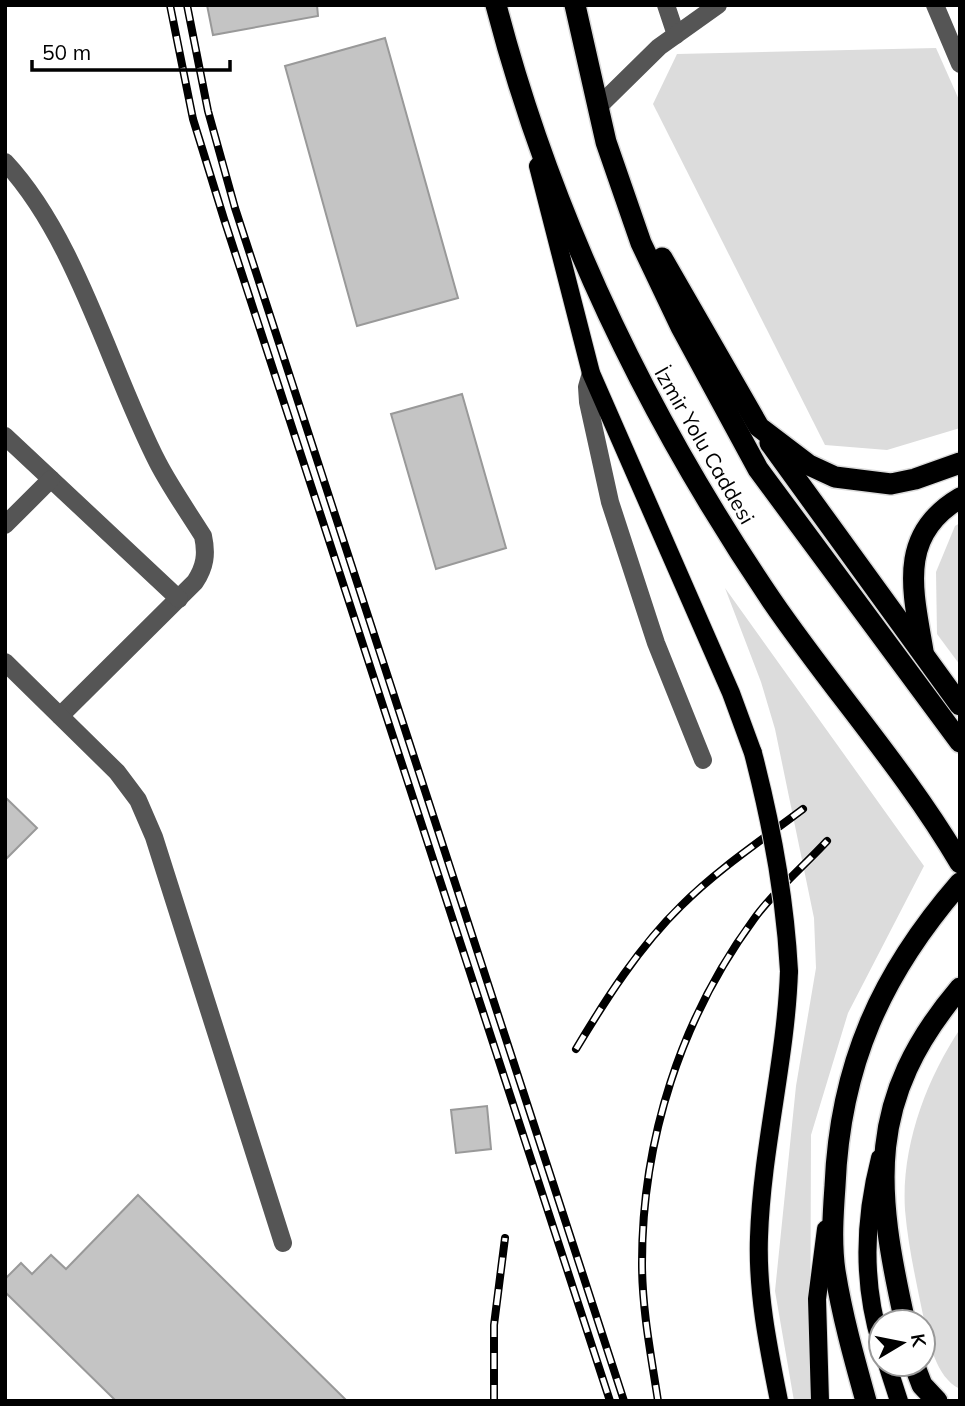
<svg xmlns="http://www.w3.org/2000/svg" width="965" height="1406" font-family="Mulish,sans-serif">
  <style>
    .green { fill: #dcdcdc }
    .building { fill: #c4c4c4; stroke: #999; stroke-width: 2 }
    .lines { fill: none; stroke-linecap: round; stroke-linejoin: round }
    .major-casing { stroke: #dbdbdb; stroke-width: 20 }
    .highway-casing { stroke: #dbdbdb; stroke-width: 24 }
    .minor { stroke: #555; stroke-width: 18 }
    .major { stroke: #000; stroke-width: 18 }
    .highway { stroke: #000; stroke-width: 21 }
    .rail-casing { stroke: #000; stroke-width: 8 }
    .rail { stroke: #fff; stroke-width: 5; stroke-dasharray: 16; stroke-linecap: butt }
    .major-bridge-casing { stroke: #dbdbdb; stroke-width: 20; stroke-linecap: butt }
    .major-bridge { stroke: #000; stroke-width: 18 }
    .labels { text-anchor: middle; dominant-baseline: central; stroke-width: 5; stroke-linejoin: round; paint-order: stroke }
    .street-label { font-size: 21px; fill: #000; stroke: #fff }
  </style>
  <rect width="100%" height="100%" fill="#fff"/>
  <!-- green -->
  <g class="green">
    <polygon points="936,48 960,102 960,428 887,450 825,445 653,104 677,54"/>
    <polygon points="960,523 960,665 937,634 936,572 955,526"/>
    <polygon points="725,588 924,866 848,1013 811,1135 810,1401 794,1401 775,1291 796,1086 816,968 814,918 775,729 761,682"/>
    <path d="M960 1029V1389C935 1377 929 1340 923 1315 916 1281 908 1245 905 1210 901 1147 926 1080 960 1029Z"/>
  </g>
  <!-- building -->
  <g class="building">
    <polygon points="207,5 317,5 318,16 213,35"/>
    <polygon points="385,38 458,298 357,326 285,66"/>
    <polygon points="462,394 506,548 436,569 391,414"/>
    <polygon points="5,797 37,828 5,860"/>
    <polygon points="487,1106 491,1149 456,1153 451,1110"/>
    <polygon points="138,1195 347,1401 116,1401 5,1292 5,1279 21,1263 32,1274 51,1255 66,1269"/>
  </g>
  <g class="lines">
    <!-- major casing -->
    <g class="major-casing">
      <g id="major">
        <polyline points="538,166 591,373 731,693 753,753"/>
        <path d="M880 1158C864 1220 862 1282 881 1344"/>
        <polyline points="887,1364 899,1401"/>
        <path d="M779 1401C768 1346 757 1292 759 1237 762 1147 786 1060 789 971"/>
        <polyline points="820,1401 817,1299 826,1229"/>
      </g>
    </g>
    <!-- highway casing -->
    <g class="highway-casing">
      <g id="highway">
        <path d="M496 5C552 220 648 418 772 601 833 690 906 771 960 863"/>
        <polyline points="575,5 606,142 641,243 681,327 758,469 960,742"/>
        <polyline points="662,258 759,427 809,465 835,477 891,484 915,479 960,463"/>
        <polyline points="770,443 960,705"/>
        <path d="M923 651C913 591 897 535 960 498"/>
        <path d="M905 1322C875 1188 865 1100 960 988"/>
        <polyline points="914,1364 922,1385 937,1401"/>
        <path d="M866 1401C854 1358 842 1315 835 1271 831 1243 833 1214 835 1186 840 1065 881 974 960 883"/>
      </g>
    </g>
    <!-- minor -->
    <g class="minor">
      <polyline points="666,5 676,35"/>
      <polyline points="935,5 960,64"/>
      <polyline points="598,107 659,47 718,5"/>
      <path d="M5 162C77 239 110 370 158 463 171 488 188 512 203 536 207 554 205 567 195 582L60 716"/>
      <polyline points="591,373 587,387 588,402 610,502 656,643 703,760"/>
      <polyline points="5,436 179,599"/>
      <polyline points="5,525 51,479"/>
      <polyline points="5,662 117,772 138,800 154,837 283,1243"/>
    </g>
    <!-- major -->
    <use href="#major" class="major"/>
    <!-- highway -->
    <use href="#highway" class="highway"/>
    <!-- rail casing -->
    <g class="rail-casing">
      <g id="rail">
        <polyline points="170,5 193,119 224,219 610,1401"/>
        <polyline points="187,5 208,111 235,208 624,1401"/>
        <path d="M576 1049C606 999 639 947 681 906 718 869 762 840 803 809"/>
        <polyline points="494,1401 494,1325 505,1238"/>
        <path d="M658 1401C651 1355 642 1309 642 1263 642 1140 681 1018 754 919 774 891 803 867 827 841"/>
      </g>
    </g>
    <!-- rail -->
    <use href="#rail" class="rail"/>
    <!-- major-bridge casing -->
    <g class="major-bridge-casing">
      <path id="major-bridge" d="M753 753C772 826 785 896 789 971"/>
    </g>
    <!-- major-bridge -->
    <use href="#major-bridge" class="major-bridge"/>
  </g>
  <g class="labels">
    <!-- street labels -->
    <g class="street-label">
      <text transform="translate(705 445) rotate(60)">İzmir Yolu Caddesi</text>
    </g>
  </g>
  <!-- border -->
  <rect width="965" height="1406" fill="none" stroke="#000000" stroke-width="14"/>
  <!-- north arrow -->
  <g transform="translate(902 1343) rotate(80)"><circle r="33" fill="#ffffff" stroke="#999999" stroke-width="2"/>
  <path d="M0-5L12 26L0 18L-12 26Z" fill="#000000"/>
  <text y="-10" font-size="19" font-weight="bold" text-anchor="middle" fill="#000000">K</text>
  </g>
  <!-- scale -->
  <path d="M32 60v10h198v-10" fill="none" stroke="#000000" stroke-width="3.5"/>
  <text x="42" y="60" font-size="21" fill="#000000" stroke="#ffffff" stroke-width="5" paint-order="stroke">50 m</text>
</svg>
